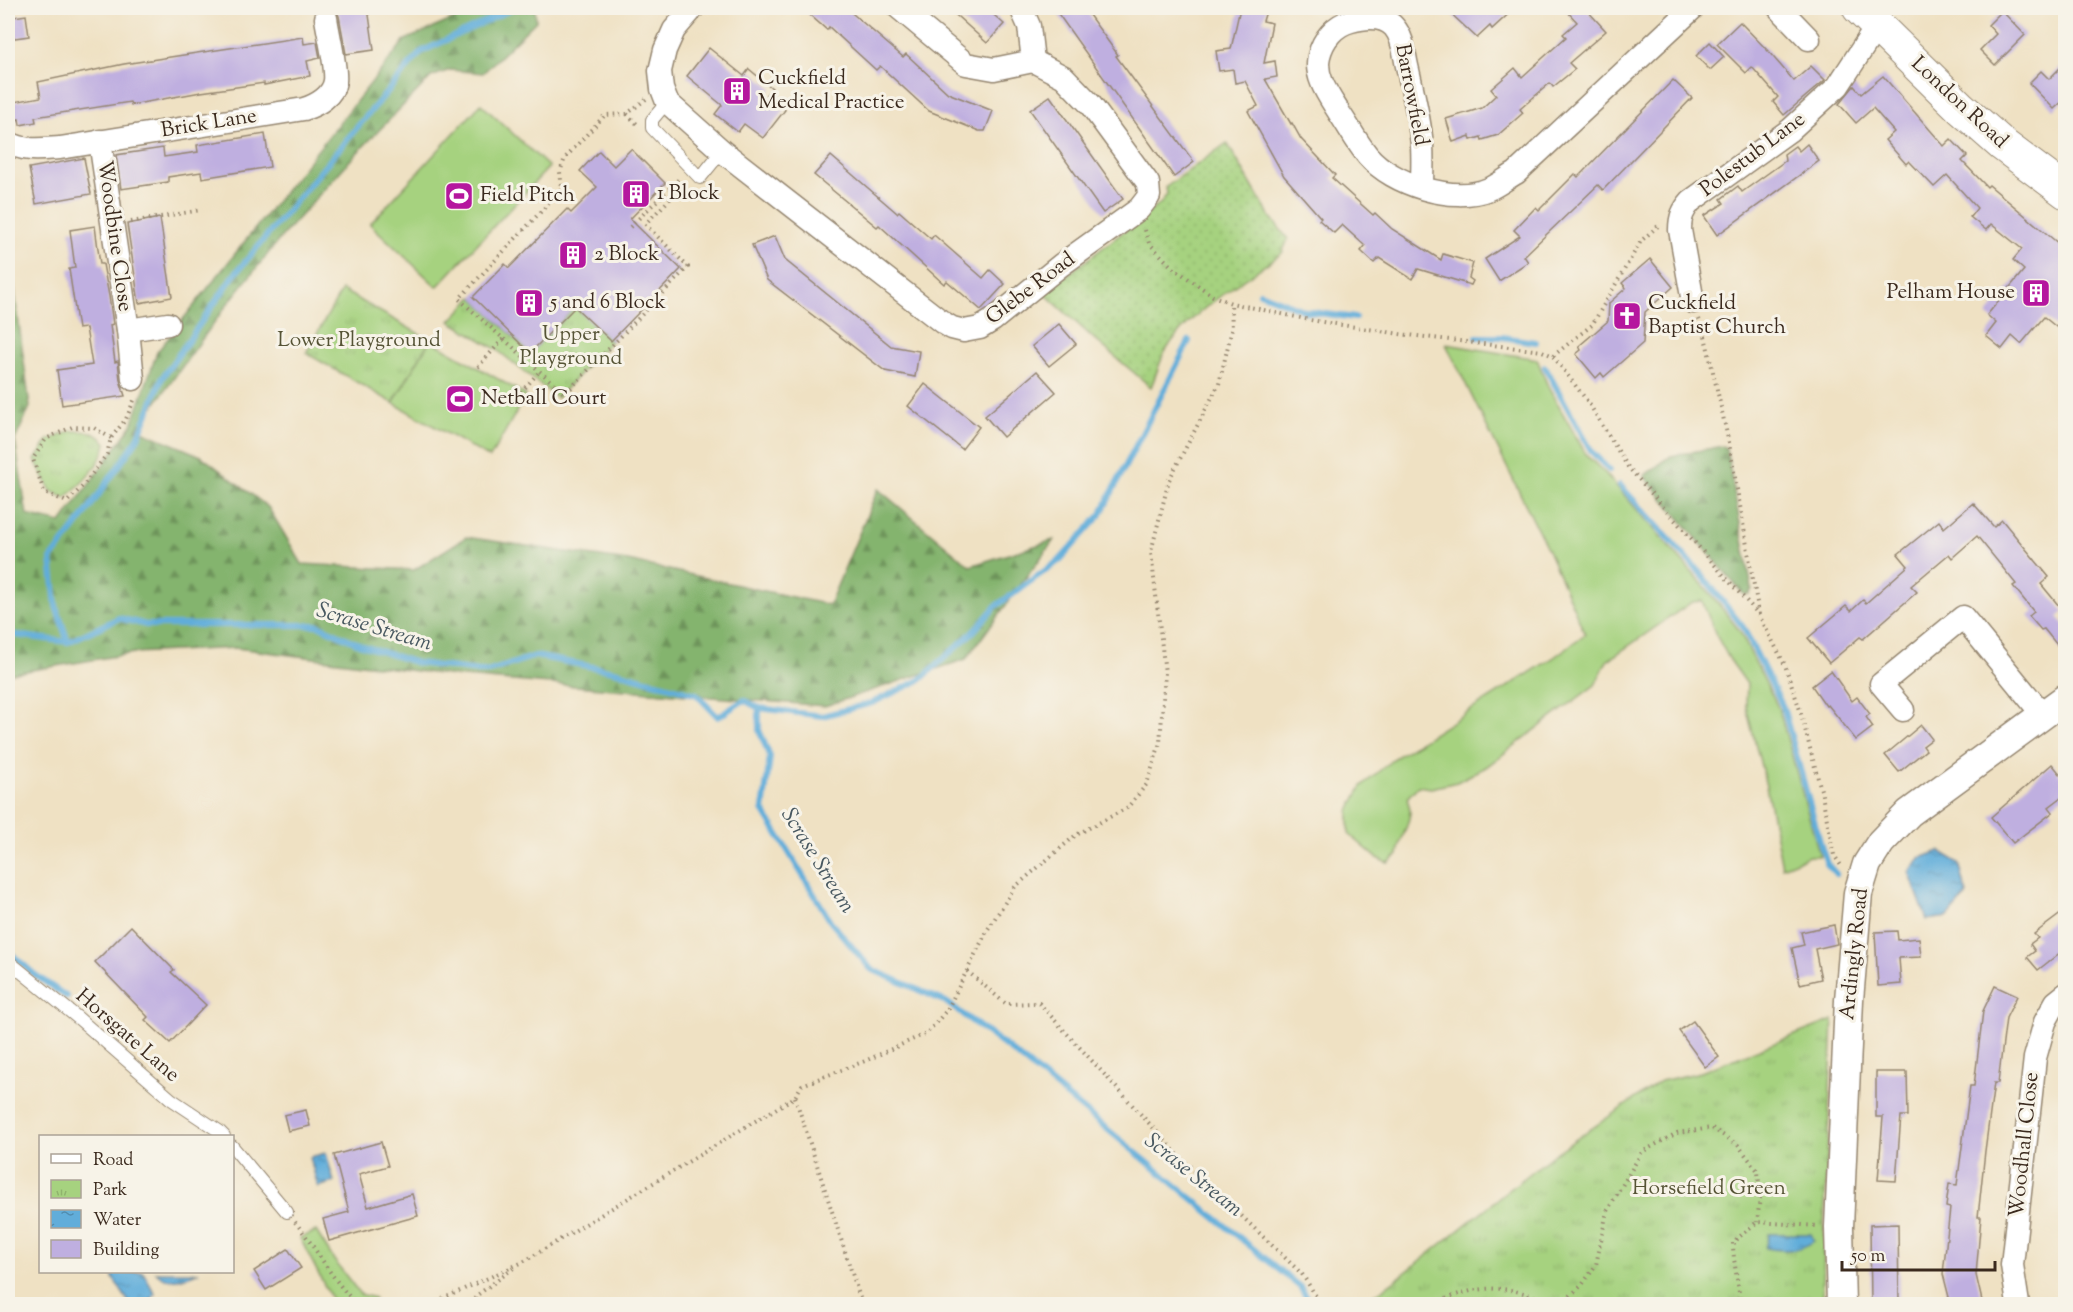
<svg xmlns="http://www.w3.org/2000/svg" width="2073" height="1312" font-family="'Sorts Mill Goudy',serif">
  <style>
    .grass { fill: #a6d27f; stroke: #707e4e; stroke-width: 1.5 }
    .forest { fill: url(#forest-firs); stroke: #606f46; stroke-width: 1.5 }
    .park { fill: url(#park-tufts); stroke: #707e4e; stroke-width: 1.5 }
    .garden { fill: url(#garden-dots); stroke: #707e4e; stroke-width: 1.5 }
    .water { fill: url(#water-ripples); stroke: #4e6c7c; stroke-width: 1.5 }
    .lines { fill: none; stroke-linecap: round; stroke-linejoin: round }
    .stream { stroke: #61adda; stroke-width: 6 }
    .building { fill: #bfafe0 }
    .service-casing { stroke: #958670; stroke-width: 14 }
    .minor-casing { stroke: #958670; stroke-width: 25 }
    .tertiary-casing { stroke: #958670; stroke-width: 31 }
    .secondary-casing { stroke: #958670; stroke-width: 35 }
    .path { stroke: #958670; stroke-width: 4; stroke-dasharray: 1.5 4.5; stroke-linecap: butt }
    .service { stroke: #fff; stroke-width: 12 }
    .minor { stroke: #fff; stroke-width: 22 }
    .tertiary { stroke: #fff; stroke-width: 28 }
    .secondary { stroke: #fff; stroke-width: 33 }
    .labels { text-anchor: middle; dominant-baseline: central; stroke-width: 6; stroke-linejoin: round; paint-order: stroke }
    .poi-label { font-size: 21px; fill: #3b2a1e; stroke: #f7f3e8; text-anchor: start }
    .street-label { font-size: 21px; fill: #3b2a1e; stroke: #f7f3e8 }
    .park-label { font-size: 21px; fill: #565436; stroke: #f7f3e8 }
    .water-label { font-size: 22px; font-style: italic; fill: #485860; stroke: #f7f3e8 }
  </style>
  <defs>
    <pattern id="forest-firs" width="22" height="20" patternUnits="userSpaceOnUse" patternTransform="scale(1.5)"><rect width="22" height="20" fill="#84b46e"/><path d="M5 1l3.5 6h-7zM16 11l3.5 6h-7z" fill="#6d935a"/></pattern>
    <pattern id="park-tufts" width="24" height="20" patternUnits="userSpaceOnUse" patternTransform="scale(1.5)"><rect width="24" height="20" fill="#a6d27f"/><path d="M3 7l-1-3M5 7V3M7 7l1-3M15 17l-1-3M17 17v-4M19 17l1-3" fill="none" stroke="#90b46d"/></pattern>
    <pattern id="garden-dots" width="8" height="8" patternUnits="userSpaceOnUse" patternTransform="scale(1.5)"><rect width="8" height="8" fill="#a6d27f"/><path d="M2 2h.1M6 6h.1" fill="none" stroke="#90b46d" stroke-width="1.8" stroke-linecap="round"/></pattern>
    <pattern id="water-ripples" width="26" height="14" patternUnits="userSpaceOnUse" patternTransform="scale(1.5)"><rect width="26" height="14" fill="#61adda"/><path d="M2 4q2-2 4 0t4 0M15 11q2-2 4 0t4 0" fill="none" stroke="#518db0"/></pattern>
  </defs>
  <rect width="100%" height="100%" fill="#f7f3e8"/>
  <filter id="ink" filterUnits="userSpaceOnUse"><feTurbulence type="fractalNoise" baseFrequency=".0167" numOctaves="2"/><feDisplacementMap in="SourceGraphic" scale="12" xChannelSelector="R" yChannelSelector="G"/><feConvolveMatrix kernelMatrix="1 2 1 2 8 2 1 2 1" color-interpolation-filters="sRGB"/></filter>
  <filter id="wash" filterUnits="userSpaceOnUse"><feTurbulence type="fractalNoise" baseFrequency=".008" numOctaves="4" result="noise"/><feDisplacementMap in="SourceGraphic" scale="24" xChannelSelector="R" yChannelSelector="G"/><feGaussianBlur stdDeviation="1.35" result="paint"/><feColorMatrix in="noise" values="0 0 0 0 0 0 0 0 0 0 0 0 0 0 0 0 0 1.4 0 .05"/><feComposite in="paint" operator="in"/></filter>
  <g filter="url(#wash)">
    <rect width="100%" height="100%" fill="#efe1c3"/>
    <!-- grass -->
    <g class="grass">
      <polygon points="481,104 549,167 437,287 370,224"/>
      <polygon points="430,340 526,395 490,458 393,403"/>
      <path d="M1446 344 1537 359 1549 389 1587 456 1605 473 1710 593 1739 630 1779 709 1820 856H1809L1782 867 1766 786 1746 706 1747 684 1730 660 1716 635 1702 601 1692 602 1607 661 1595 685 1486 767 1457 782 1431 788 1418 786 1407 798C1408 802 1410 808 1410 812 1409 827 1399 840 1398 855L1388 863 1376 857 1349 834V811L1362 786 1393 759 1553 658 1585 634 1548 550Z"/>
      <polygon points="316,1231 334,1260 360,1294 375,1298 373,1304 334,1304 300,1238"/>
    </g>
    <!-- forest -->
    <g class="forest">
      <polygon points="479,8 535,8 536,21 483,73 450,70 431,77 354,156 283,235 229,302 137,429 201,456 268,507 302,564 414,570 466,537 628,561 829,605 878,489 970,566 1054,540 966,659 825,706 463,677 236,648 134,653 8,674 8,242 30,407 15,440 27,515 61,523 132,425 157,352 405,40"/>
      <polygon points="1723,446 1726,448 1752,589 1749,594 1744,595 1644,476 1671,456"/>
    </g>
    <!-- park -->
    <g class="park">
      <polygon points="342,290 430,340 393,403 306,353"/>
      <polygon points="473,297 530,353 575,307 611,341 557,398 496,349 450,321"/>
      <path d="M72 431C87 431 96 431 106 443 103 463 81 485 65 498L51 491 35 460 48 440Z"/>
      <polygon points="1833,1020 1824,1226 1823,1304 1361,1304 1401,1276 1553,1155 1661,1081 1701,1072"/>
    </g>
    <!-- garden -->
    <path class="garden" d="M1227 143 1269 215 1288 239 1282 253C1243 282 1189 311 1165 352 1159 363 1156 376 1151 387L1093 338 1044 293 1161 203 1167 194 1166 187Z"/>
    <!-- water -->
    <g class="water">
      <polygon points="1939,851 1959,863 1967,895 1948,917 1927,920 1909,872 1921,858"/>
      <polygon points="326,1153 334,1182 318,1187 310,1157"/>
      <path d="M1769 1234H1811L1814 1241C1798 1252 1783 1251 1765 1248Z"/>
      <polygon points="112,1272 143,1272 155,1294 149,1303 130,1304 113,1278"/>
      <path d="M156 1272H199C185 1278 168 1285 156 1272Z"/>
    </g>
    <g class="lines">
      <!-- stream -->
      <g class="stream">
        <polyline points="1260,293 1305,311 1355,318"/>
        <polyline points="1477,337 1502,337 1536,342"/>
        <polyline points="1545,367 1592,452 1609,470"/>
        <polyline points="1620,485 1701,574 1743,627 1783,707 1822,849 1827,864 1836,874"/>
        <polyline points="8,634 68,642 119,618 146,625 318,625 361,645 417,663 487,672 535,656 614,671 696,694 718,717 744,700 759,708 759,730 770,757 763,810 831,922 871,969 946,1002 1008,1048 1300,1287 1311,1304"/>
        <polyline points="68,642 56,606 51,559 83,517 137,440 162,378 235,274 359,125 421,52 514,8"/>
        <polyline points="759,708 822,716 872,703 920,680 974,631 996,606 1060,560 1101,514 1189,341"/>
        <polyline points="8,951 34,974 67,997"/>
      </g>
    </g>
    <g id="blocks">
      <!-- building -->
      <g class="building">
        <polygon points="335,8 368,8 374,50 346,54 339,16"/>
        <polygon points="802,8 846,8 903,57 906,54 948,93 993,111 985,131 979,131 929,111 880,66 876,70 829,27 827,30"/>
        <polygon points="948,8 986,8 1004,24 987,43"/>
        <polygon points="1054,8 1084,8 1118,55 1116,56 1194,162 1174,177"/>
        <polygon points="1240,8 1267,8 1263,21 1272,23 1264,63 1275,61 1277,77 1265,79 1291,124 1292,123 1301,139 1335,175 1332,178 1373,215 1375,213 1392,229 1441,260 1443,254 1473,263 1469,278 1473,281 1471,285 1418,269 1412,279 1379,258 1374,263 1361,251 1365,246 1342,225 1334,233 1319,220 1321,218 1284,176 1248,111 1258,106 1245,81 1235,83 1233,69 1219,71 1216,51 1231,49"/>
        <polygon points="1445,8 1515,8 1492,29 1490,26 1477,38"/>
        <polygon points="1564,8 1585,8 1606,31 1569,63 1575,69 1553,87 1550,83 1520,109 1523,113 1498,135 1482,140 1481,137 1471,140 1470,136 1453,142 1446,119 1482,108 1496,95 1491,89 1515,68 1522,77 1566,37 1563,34 1577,22"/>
        <polygon points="2002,11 2025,35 1995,65 1980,50 1996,34 1988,25"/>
        <polygon points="26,15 29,36 8,39 8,18"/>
        <polygon points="1740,22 1768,51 1794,81 1811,66 1825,80 1784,115 1773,102 1778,97 1752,67 1746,73 1717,44"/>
        <polygon points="303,37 304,44 317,42 320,58 307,61 310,76 264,85 264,83 201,92 131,105 130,102 35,117 36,122 20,125 19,119 10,121 8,103 41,97 38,82 124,64"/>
        <polygon points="1710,42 1724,57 1710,70 1696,56"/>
        <polygon points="709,48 744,76 749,69 772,88 766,95 785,110 763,138 744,124 738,132 715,114 722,105 687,76"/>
        <polygon points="2066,62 2066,98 2054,109 2029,83 2041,71 2049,79"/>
        <polygon points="1883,76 1944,146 1951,139 1967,156 1962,161 1987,187 1989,185 2066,250 2066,335 2044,317 2021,344 2012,336 2002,349 1986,336 1996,323 1987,315 2024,270 2013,260 2022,249 1991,224 1986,230 1970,217 1977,208 1947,175 1934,187 1909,161 1906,164 1885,140 1894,132 1873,108 1856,123 1839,104 1854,86 1861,94"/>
        <polygon points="1673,80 1692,98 1603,190 1598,185 1524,256 1528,262 1499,281 1485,259 1520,236 1514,230 1536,207 1539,210 1575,174 1578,177"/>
        <polygon points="1050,96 1123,199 1103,213 1030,110"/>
        <polygon points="265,134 270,167 202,178 201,172 168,177 168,182 121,189 116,155 163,148 164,157 198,152 197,145"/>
        <polygon points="1807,144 1819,161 1717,235 1704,216 1724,203 1721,199 1738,186 1742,192 1785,161 1784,154 1795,146 1799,151"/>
        <polygon points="631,149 665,183 630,219 681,269 611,341 575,307 530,353 473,297 505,264 509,268 567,209 571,213 597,187 580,171 599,151 614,166"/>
        <polygon points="831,156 897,213 899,211 931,239 934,235 983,278 990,270 1005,284 981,310 947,281 944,284 879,225 877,227 814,175"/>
        <polygon points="84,158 91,194 36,204 29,168"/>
        <polygon points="160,218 172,297 139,303 127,224"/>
        <polygon points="95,226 100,264 103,264 109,296 113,324 110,325 115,362 118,361 120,380 125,396 62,405 57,370 92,365 86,328 78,329 69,269 75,268 70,230"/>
        <polygon points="775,236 785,260 891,346 919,351 915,377 885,371 767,280 752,245"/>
        <polygon points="1650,259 1673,287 1645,312 1643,343 1604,377 1601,373 1596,378 1576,354 1581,350 1579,346 1608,321 1609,303 1626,288 1622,283"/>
        <polygon points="1059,324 1076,344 1049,366 1032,346"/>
        <polygon points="1037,371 1056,392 1003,437 985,416"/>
        <polygon points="925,384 979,427 962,449 908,406"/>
        <polygon points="1973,503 1994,527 2002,520 2049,577 2041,584 2064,612 2058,617 2066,626 2066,656 2044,629 2041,630 2029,616 2034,612 2013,586 2016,584 1977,536 1952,558 1949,554 1911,586 1917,592 1863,639 1860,637 1829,663 1808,638 1846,606 1851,611 1863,600 1866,603 1908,566 1898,554 1939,521 1944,528"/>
        <polygon points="1831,671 1852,701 1857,697 1870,714 1866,717 1873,727 1856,740 1828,705 1826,706 1812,686"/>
        <polygon points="1921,725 1932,739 1923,746 1926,750 1899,772 1885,755"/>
        <polygon points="2052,764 2066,781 2066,794 2049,807 2053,812 2013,843 1991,817"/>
        <polygon points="2066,910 2066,948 2038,970 2027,957 2035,951 2030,944 2038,938 2034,934"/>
        <polygon points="1834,925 1837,944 1815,949 1821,979 1800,984 1792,948 1804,945 1801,932"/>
        <polygon points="131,926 174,970 171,972 206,1005 170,1043 145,1020 148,1017 95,962"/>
        <polygon points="1897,931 1898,940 1919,938 1921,957 1899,958 1901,984 1878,986 1875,932"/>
        <polygon points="1995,986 2017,996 2006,1018 1998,1083 1994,1083 1985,1151 1978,1217 1981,1217 1976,1275 1983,1305 1951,1305 1943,1274 1950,1208 1946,1207 1949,1184 1957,1185 1970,1086 1974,1086 1983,1011"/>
        <polygon points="1693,1021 1719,1057 1705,1067 1679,1031"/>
        <polygon points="1876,1072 1907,1072 1908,1116 1901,1116 1896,1181 1878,1180 1883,1117 1876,1117"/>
        <polygon points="306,1110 310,1126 288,1131 284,1115"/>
        <polygon points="381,1142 388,1166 359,1174 368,1207 412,1194 418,1216 329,1241 323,1219 349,1212 334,1155"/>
        <polygon points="1898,1224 1899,1305 1871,1305 1870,1225"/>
        <polygon points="288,1249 301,1268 266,1290 254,1271"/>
      </g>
    </g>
  </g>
  <g filter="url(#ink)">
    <use href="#blocks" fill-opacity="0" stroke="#958670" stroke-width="1.5"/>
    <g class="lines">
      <!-- service casing -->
      <g class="service-casing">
        <g id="service">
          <polyline points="667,102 652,120 652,128 700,178 722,151"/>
          <polyline points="8,961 78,1018 171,1099 219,1131 224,1136"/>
          <polyline points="232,1146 287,1212"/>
        </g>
      </g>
      <!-- minor casing -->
      <g class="minor-casing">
        <g id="minor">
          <polyline points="693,8 674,30 665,50 660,71 662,89 667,102 722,151 942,322 952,328 964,331 980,328 993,320 1061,265 1139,209 1149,196 1148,183 1090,104 1064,77 1033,61 994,69 966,64 899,8"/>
          <polyline points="1021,8 1029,26 1033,61"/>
          <polyline points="1779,8 1809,39"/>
          <polyline points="100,141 128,330 133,379"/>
          <path d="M8 142C24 152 41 149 60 148L304 109C317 105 333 96 335 81 337 68 328 33 326 18"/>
          <path d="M1422 187C1422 174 1423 160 1422 146 1420 119 1413 92 1407 66 1404 53 1403 37 1394 27 1383 15 1366 17 1351 21 1335 25 1323 39 1319 56 1314 77 1329 96 1340 114 1349 127 1357 143 1368 156 1392 184 1453 204 1489 189 1498 185 1507 178 1516 173L1693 8"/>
          <path d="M1693 302 1680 230C1680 217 1683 210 1691 201L1790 130 1838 86 1877 26"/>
          <polyline points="128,330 168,324"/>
          <polyline points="1903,710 1881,684 1963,617 2043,715"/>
          <polyline points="2018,1304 2012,1265 2035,1058 2045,1022 2056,1002 2066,994"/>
        </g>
      </g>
      <!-- tertiary casing -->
      <g class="tertiary-casing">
        <polyline id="tertiary" points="1841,1304 1839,1227 1849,1000 1858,893 1867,864 1881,842 1909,813 2066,698"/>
      </g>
      <!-- secondary casing -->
      <g class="secondary-casing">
        <polyline id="secondary" points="1859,8 1961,108 2003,145 2066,192"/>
      </g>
      <!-- path -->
      <g class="path">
        <polyline points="646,99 627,114 605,115 565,158 560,172 562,189 459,299 565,394 688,267 645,224 685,184"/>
        <polyline points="627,114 637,124"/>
        <polyline points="131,222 201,210"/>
        <polyline points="630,227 681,177"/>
        <polyline points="1145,230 1149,243 1172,267 1213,296 1231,303 1310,320 1400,334 1542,351 1553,356 1588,402 1628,467 1759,615 1785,665 1800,710 1821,790 1834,855 1842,867"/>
        <polyline points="1699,319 1705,336 1729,443 1759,614"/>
        <polyline points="1553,356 1592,325 1641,241 1658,226"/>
        <polyline points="478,367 503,339"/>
        <polyline points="521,392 539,372"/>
        <polyline points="111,438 94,428 72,427 46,439 33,459 44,492 67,502 83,486 107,454 111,438 126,419 135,398"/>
        <polyline points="967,971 1006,1004 1039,1003 1179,1156 1302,1274 1321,1304"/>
        <polyline points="795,1097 862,1304"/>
        <path d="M295 1222C317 1248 332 1281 357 1304"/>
        <polyline points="419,1304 438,1301 523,1262 795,1097 802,1085 865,1061 927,1033 947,1010 988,929 1015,887 1076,835 1127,808 1147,784 1160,743 1165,673 1151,552 1169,480 1219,384 1232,329 1231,303"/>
        <polyline points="472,1304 476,1296 515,1267"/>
        <path d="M1435 1304C1475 1284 1510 1283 1551 1304"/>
        <polyline points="1561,1304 1582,1285 1596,1265 1607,1211 1642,1152 1677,1133 1712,1128 1738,1145 1758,1171 1760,1198 1757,1222"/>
        <path d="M1740 1304C1739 1283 1733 1263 1733 1242L1757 1222 1817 1226"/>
      </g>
      <!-- service -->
      <use href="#service" class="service"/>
      <!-- minor -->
      <use href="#minor" class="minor"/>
      <!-- tertiary -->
      <use href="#tertiary" class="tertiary"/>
      <!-- secondary -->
      <use href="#secondary" class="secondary"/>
    </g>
  </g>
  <!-- icons -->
  <defs>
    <g id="building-square" transform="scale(1.5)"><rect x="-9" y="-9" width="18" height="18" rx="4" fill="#b5179e" stroke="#f7f3e8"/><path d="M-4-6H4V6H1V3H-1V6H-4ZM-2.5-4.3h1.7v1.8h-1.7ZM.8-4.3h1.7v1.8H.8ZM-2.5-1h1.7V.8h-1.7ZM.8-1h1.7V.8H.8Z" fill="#fff"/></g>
    <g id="stadium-square" transform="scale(1.5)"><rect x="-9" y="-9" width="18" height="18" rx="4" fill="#b5179e" stroke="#f7f3e8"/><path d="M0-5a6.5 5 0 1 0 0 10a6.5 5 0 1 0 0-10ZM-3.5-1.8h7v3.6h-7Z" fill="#fff"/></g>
    <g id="church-square" transform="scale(1.5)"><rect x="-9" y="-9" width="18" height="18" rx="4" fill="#b5179e" stroke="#f7f3e8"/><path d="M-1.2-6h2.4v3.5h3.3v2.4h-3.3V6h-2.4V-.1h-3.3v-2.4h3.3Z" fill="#fff"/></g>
  </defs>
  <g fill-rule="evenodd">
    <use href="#building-square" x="737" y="91"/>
    <use href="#building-square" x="636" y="194"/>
    <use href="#stadium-square" x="459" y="196"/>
    <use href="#building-square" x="573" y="255"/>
    <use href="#building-square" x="2036" y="293"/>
    <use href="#building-square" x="529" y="303"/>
    <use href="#church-square" x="1627" y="316"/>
    <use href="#stadium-square" x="460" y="399"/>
  </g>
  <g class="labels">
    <!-- poi labels -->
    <g class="poi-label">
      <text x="758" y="79">Cuckfield<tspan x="758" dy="24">Medical Practice</tspan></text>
      <text x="657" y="194">1 Block</text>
      <text x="480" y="196">Field Pitch</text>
      <text x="594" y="255">2 Block</text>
      <text x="2015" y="293" text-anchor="end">Pelham House</text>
      <text x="550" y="303">5 and 6 Block</text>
      <text x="1648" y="304">Cuckfield<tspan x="1648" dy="24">Baptist Church</tspan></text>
      <text x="481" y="399">Netball Court</text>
    </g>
    <!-- street labels -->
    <g class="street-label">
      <text transform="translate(1411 95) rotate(79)">Barrowfield</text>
      <text transform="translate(1959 103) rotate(43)">London Road</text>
      <text transform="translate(209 124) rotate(-9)">Brick Lane</text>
      <text transform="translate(1753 155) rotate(-37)">Polestub Lane</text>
      <text transform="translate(114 236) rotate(82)">Woodbine Close</text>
      <text transform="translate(1031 289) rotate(-37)">Glebe Road</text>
      <text transform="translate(1855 954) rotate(-84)">Ardingly Road</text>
      <text transform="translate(127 1036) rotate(41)">Horsgate Lane</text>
      <text transform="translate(2025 1145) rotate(-84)">Woodhall Close</text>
    </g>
    <!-- park labels -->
    <g class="park-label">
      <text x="571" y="335">Upper<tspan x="571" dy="24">Playground</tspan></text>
      <text x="359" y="341">Lower Playground</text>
      <text x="1709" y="1189">Horsefield Green</text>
    </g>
    <!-- water labels -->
    <g class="water-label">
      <text transform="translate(374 628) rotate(17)">Scrase Stream</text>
      <text transform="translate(817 861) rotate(58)">Scrase Stream</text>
      <text transform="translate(1193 1176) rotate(39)">Scrase Stream</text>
    </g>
  </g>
  <!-- margin -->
  <rect width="2073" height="1312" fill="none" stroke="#f7f3e8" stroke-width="30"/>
  <!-- legend -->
  <rect x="39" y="1135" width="195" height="138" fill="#f7f3e8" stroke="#aca397" stroke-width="1.5"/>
  <rect x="51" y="1154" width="30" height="9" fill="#ffffff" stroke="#aca397" stroke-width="1.5"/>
  <text x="93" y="1165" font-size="18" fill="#3b2a1e">Road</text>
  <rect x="51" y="1180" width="30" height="18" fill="url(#park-tufts)" stroke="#aca397" stroke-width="1.5"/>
  <text x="93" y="1195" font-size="18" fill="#3b2a1e">Park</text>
  <rect x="51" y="1210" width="30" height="18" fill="url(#water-ripples)" stroke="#aca397" stroke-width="1.5"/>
  <text x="93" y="1225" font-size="18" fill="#3b2a1e">Water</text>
  <rect x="51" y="1240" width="30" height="18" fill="#bfafe0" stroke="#aca397" stroke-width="1.5"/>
  <text x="93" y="1255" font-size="18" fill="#3b2a1e">Building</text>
  <!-- scale -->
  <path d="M1842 1261v9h153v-9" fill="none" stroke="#3b2a1e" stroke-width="3"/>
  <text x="1851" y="1261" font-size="18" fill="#3b2a1e" stroke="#f7f3e8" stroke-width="4.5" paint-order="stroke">50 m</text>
</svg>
